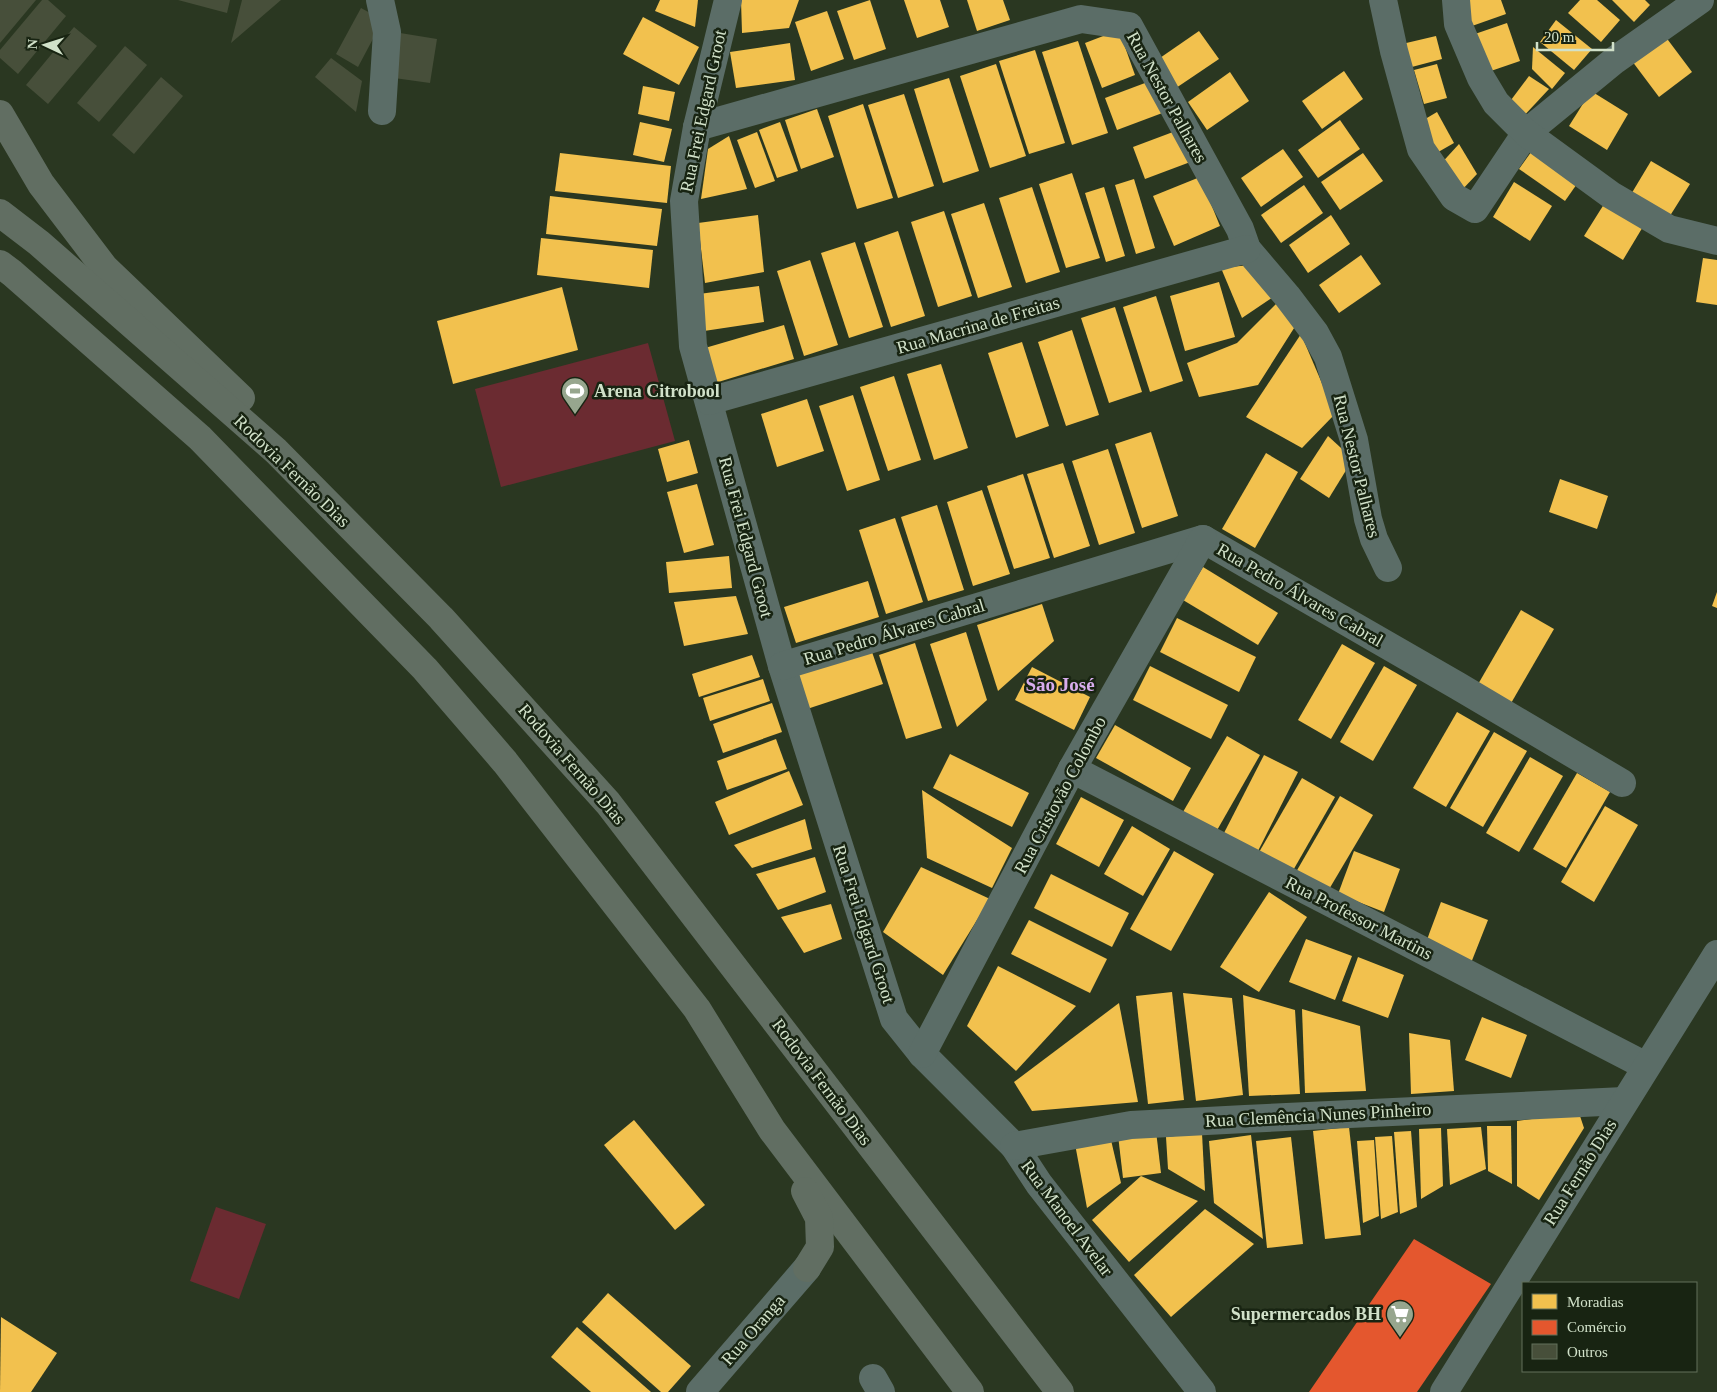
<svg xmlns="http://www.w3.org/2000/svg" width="1717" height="1392" font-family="Georgia,serif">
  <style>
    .green { fill: #6b2b31 }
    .homes { fill: #f2c14e }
    .shops { fill: #e4572e }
    .building { fill: #474f3a }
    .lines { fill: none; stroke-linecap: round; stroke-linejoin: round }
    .minor { stroke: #5b6d67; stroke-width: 28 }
    .highway { stroke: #616e62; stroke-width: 28 }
    .labels { text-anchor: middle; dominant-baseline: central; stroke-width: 5; stroke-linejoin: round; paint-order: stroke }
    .street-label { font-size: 18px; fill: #d1e1c9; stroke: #182412 }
    .poi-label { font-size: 18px; font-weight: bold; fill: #d1e1c9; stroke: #182412; text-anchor: start }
    .neighbourhood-label { font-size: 19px; font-weight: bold; fill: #d8aded; stroke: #182412 }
  </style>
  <rect width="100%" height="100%" fill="#2a3721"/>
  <!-- green -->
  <g class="green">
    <polygon points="648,343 675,441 501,487 475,389"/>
    <polygon points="216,1207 266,1224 239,1299 190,1281"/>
  </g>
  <!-- homes -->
  <g class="homes">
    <polygon points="660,0 698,0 695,27 655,11"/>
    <polygon points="741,0 799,0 789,28 742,33"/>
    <polygon points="870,0 886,49 854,60 837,11"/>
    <polygon points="904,0 940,0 949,27 917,38"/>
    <polygon points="967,0 1003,0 1010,20 977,31"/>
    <polygon points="1463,0 1501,0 1506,14 1472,26"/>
    <polygon points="1580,0 1597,0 1620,20 1601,42 1568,13"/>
    <polygon points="1612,0 1645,0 1650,5 1634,22"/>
    <polygon points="827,11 844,59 811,71 795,22"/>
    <polygon points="643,17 699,47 679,85 623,54"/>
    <polygon points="1556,20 1592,49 1574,70 1540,42"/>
    <polygon points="1507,23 1520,61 1485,73 1472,35"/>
    <polygon points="1119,30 1135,75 1102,88 1085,43"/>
    <polygon points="1199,31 1219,59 1176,88 1157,60"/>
    <polygon points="1436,36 1442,59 1408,68 1402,44"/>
    <polygon points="1665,36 1692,72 1659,97 1632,61"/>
    <polygon points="1078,41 1108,133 1072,145 1042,52"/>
    <polygon points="790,43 795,80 736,88 730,52"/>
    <polygon points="1533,47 1565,73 1552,89 1532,69"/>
    <polygon points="1035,50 1065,143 1029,154 999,61"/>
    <polygon points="996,64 1026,156 990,168 960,76"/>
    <polygon points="1437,64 1447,98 1424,104 1414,70"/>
    <polygon points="1344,71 1363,99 1322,129 1302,101"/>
    <polygon points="1230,72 1249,101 1207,130 1188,102"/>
    <polygon points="1529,76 1549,89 1520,120 1508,104"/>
    <polygon points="949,78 979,171 943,183 914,89"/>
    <polygon points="1153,80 1165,112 1117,130 1105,98"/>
    <polygon points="643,86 675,92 669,121 638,114"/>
    <polygon points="1591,91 1628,114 1607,150 1569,126"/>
    <polygon points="904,94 934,186 898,198 868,105"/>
    <polygon points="863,104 893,198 857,209 828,116"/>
    <polygon points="817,109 834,157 801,169 785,120"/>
    <polygon points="1437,112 1454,143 1433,155 1415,125"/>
    <polygon points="1340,120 1360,149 1318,178 1298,150"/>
    <polygon points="640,122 672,129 664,162 633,155"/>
    <polygon points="780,122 798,171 777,178 759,130"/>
    <polygon points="1181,129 1193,161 1145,179 1133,147"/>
    <polygon points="757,132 775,181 755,188 737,140"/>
    <polygon points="729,136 747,189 701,199 708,149"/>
    <polygon points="1459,144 1477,174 1461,191 1437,168"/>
    <polygon points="1534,148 1579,181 1565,201 1519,169"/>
    <polygon points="1283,149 1303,177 1261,207 1241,178"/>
    <polygon points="560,153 671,166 667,203 555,191"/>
    <polygon points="1363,153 1383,181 1340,210 1321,182"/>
    <polygon points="1651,161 1690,184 1668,219 1630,196"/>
    <polygon points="1072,173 1100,258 1066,268 1039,184"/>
    <polygon points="1200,177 1220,226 1174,246 1153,196"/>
    <polygon points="1134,179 1155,248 1136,254 1115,185"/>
    <polygon points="1514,182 1552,206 1530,241 1493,217"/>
    <polygon points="1304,185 1323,213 1281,243 1261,215"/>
    <polygon points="1032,187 1060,272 1026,283 999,198"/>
    <polygon points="1104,187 1125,256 1106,262 1085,193"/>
    <polygon points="550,196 662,209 657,246 546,234"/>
    <polygon points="1606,201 1644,225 1623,260 1584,236"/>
    <polygon points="984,203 1012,287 978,298 951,214"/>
    <polygon points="944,211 972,296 938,307 911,222"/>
    <polygon points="758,215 764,272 705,283 698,223"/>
    <polygon points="1331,215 1350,244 1308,273 1289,245"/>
    <polygon points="898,231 925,316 891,327 864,243"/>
    <polygon points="541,238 653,250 649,288 537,275"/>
    <polygon points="855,242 883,327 849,338 821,253"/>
    <polygon points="1361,255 1381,284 1339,313 1319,285"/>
    <polygon points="1703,258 1717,260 1717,305 1696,302"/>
    <polygon points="810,260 838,345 804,356 777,271"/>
    <polygon points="1250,265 1273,297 1242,318 1221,268"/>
    <polygon points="1219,282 1235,337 1185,351 1170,296"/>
    <polygon points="759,286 764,322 704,331 699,294"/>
    <polygon points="562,287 578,350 453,384 437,321"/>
    <polygon points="1156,296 1183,381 1150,392 1123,307"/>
    <polygon points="1278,302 1296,325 1258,385 1199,397 1187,363 1237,343"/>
    <polygon points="1115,307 1142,392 1109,403 1081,318"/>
    <polygon points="784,325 794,359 715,383 705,348"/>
    <polygon points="1072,330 1099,415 1066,426 1038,342"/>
    <polygon points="1301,334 1335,414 1302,448 1246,417"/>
    <polygon points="1022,342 1049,426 1016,438 988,353"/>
    <polygon points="941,364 968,448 934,460 907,374"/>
    <polygon points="894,376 921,460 888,471 860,387"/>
    <polygon points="853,395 880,480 847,491 819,406"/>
    <polygon points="807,399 824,451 777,467 761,414"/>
    <polygon points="1151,432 1178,516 1142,528 1115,444"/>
    <polygon points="1328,436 1353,459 1329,498 1300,479"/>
    <polygon points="689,440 698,473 667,482 658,449"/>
    <polygon points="1108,449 1135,533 1099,545 1072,461"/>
    <polygon points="1266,453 1298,472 1255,548 1222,529"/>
    <polygon points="1063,463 1090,546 1054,558 1027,474"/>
    <polygon points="1023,474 1050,558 1014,569 987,486"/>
    <polygon points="1560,479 1608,496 1597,529 1549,512"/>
    <polygon points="697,484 714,545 684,553 667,492"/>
    <polygon points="982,490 1010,574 973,586 947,502"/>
    <polygon points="937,505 964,590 928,601 901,517"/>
    <polygon points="895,518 923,602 886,614 859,530"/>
    <polygon points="729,556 732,588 669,593 666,562"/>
    <polygon points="1203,567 1278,613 1258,645 1183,600"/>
    <polygon points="868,581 879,617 796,643 784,607"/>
    <polygon points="1717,592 1717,608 1712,606"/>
    <polygon points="736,596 748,634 684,646 674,602"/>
    <polygon points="1042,604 1054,641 998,691 977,625"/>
    <polygon points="1521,610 1554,629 1510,705 1477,686"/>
    <polygon points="1177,618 1256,657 1239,692 1160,652"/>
    <polygon points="966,632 987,700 957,727 930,644"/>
    <polygon points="915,643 942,728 906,739 879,655"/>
    <polygon points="1342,644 1375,663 1331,739 1298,720"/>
    <polygon points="871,649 883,684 807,709 795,674"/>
    <polygon points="752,655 760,677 699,697 692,674"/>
    <polygon points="1150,666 1228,705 1211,739 1133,700"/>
    <polygon points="1384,666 1417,685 1373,761 1340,742"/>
    <polygon points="1032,667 1090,697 1074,730 1015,700"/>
    <polygon points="763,679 770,701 710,721 703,698"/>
    <polygon points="772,703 782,732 723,753 713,724"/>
    <polygon points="1457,712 1490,731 1446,807 1413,788"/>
    <polygon points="1115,725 1191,768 1173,801 1096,758"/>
    <polygon points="1494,732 1527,751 1483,827 1450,808"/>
    <polygon points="1227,736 1260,755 1216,832 1183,812"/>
    <polygon points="776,739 787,769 727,790 717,761"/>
    <polygon points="950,754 1029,793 1012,827 933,788"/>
    <polygon points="1264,755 1298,772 1258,851 1224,833"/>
    <polygon points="1530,757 1563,776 1519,852 1486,833"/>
    <polygon points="789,771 803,805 729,835 715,802"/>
    <polygon points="1577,773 1610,792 1566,868 1533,849"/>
    <polygon points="1302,778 1335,797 1291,874 1258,854"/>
    <polygon points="922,790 1012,848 992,888 927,858"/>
    <polygon points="1340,796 1373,815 1328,891 1296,872"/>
    <polygon points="1081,797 1124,820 1099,867 1056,844"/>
    <polygon points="1605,806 1638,825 1594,902 1561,882"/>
    <polygon points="805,819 812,849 752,868 734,845"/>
    <polygon points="1132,826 1170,849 1143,896 1104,874"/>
    <polygon points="1174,851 1214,874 1171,951 1130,929"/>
    <polygon points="1354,851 1400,869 1384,912 1338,894"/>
    <polygon points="815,857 826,892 778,910 756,874"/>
    <polygon points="921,867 990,899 943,975 883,932"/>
    <polygon points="1051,874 1129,913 1112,947 1034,908"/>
    <polygon points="1269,892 1307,917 1259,992 1220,967"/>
    <polygon points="1441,902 1488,920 1471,963 1425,945"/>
    <polygon points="831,904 842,939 804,953 781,917"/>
    <polygon points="1029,920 1107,959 1090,993 1011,954"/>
    <polygon points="1306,939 1352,956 1335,1000 1289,982"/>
    <polygon points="1358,957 1404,975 1388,1018 1342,1001"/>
    <polygon points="998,966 1076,1006 1016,1071 967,1026"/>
    <polygon points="1172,992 1184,1100 1148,1104 1136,996"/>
    <polygon points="1183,993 1232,998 1243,1095 1196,1101"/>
    <polygon points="1243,995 1295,1010 1300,1094 1249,1096"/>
    <polygon points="1119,1003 1138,1102 1032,1111 1014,1082"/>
    <polygon points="1302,1009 1360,1026 1366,1091 1305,1093"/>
    <polygon points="1482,1017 1527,1035 1511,1078 1465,1060"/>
    <polygon points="1409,1033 1450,1040 1454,1091 1411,1094"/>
    <polygon points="1579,1113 1584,1128 1539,1200 1517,1186 1517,1121"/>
    <polygon points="634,1120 705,1205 675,1230 604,1145"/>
    <polygon points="1487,1126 1511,1126 1512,1184 1488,1171"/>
    <polygon points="1349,1127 1361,1235 1325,1239 1313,1131"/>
    <polygon points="1481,1127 1486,1169 1450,1185 1447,1129"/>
    <polygon points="1441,1128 1443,1186 1421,1199 1419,1129"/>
    <polygon points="1156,1131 1161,1173 1123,1178 1118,1135"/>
    <polygon points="1411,1131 1417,1207 1400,1214 1394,1132"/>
    <polygon points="1202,1133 1205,1191 1168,1169 1166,1137"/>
    <polygon points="1251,1135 1263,1239 1214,1203 1209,1141"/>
    <polygon points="1392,1136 1398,1212 1381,1219 1375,1137"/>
    <polygon points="1291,1137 1303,1244 1267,1248 1256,1141"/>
    <polygon points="1111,1140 1121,1183 1087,1208 1075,1144"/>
    <polygon points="1374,1140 1379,1216 1363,1223 1357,1141"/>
    <polygon points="1141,1176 1198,1201 1129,1262 1092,1220"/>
    <polygon points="1205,1209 1254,1244 1171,1317 1134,1275"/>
    <polygon points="608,1293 691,1366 668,1392 661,1392 582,1322"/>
    <polygon points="1,1317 57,1353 31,1392 0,1392"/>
    <polygon points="577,1327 651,1392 591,1392 551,1357"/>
  </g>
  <!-- shops -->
  <polygon class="shops" points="1414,1239 1491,1284 1417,1392 1309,1392"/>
  <!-- building -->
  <g class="building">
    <polygon points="0,0 36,0 0,43"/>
    <polygon points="42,0 48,0 66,16 18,74 0,58 0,50"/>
    <polygon points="178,0 230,0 227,13"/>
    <polygon points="242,0 281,0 231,43"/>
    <polygon points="361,8 383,20 358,67 336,54"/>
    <polygon points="74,27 97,46 48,104 26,85"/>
    <polygon points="394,32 437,39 430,83 387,77"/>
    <polygon points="125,46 147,65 99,122 77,103"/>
    <polygon points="331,58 362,81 356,112 315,77"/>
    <polygon points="161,77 183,96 134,154 112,135"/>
  </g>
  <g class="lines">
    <!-- minor -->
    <g class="minor">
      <polyline points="380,0 387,32 382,111"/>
      <polyline points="728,0 697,127 684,201 693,346 782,666 894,1019 922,1054 1014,1146 1039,1184 1202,1392"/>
      <polyline points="1383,0 1394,51 1421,149 1454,197 1475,209 1526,133 1615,60 1700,0"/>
      <polyline points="1456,0 1458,24 1481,78 1496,103 1526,133 1611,195 1669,229 1717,241"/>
      <polyline points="697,127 1081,19 1129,26 1240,229 1247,249 1287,296 1315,333 1328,357 1354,440 1368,519 1374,539 1388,568"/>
      <polyline points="709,401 1247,249"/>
      <polyline points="782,666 1203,539 1458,686 1622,783"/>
      <polyline points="1072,769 1646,1066"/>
      <polyline points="922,1054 1072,769 1203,539"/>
      <polyline points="1014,1146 1131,1125 1245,1119 1624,1101"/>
      <polyline points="873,1378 881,1392"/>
      <polyline points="700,1392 807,1268"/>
      <polyline points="1444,1392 1717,954"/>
    </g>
    <!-- highway -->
    <g class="highway">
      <polyline points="0,114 41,184 104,267 241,398"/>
      <polyline points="0,213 39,243 276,451 441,618 608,803 1060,1392"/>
      <polyline points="0,264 12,273 200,438 425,669 505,762 697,1009 772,1130 970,1392"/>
      <polyline points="805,1191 819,1218 820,1247 807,1268"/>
    </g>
  </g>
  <!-- icons -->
  <defs>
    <g id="stadium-pin" transform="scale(1.4375)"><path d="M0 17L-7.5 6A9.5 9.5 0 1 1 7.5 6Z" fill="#97a68e" stroke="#182412"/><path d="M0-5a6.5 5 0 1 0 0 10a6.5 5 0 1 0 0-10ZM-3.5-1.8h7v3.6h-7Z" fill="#fff"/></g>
    <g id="supermarket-pin" transform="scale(1.4375)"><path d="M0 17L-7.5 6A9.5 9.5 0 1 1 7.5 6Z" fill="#97a68e" stroke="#182412"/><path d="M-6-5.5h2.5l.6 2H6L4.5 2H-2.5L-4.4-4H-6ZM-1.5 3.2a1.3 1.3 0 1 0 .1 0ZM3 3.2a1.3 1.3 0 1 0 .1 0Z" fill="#fff"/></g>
  </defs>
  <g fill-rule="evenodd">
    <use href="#stadium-pin" x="575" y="391"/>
    <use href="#supermarket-pin" x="1400" y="1314"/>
  </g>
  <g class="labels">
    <!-- street labels -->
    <g class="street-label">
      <text transform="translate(1167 97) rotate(61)">Rua Nestor Palhares</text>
      <text transform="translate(703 111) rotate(-78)">Rua Frei Edgard Groot</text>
      <text transform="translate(978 325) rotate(-16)">Rua Macrina de Freitas</text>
      <text transform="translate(1357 466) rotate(76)">Rua Nestor Palhares</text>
      <text transform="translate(292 471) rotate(44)">Rodovia Fernão Dias</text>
      <text transform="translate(746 537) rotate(75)">Rua Frei Edgard Groot</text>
      <text transform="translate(1300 595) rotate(30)">Rua Pedro Álvares Cabral</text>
      <text transform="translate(894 632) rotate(-17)">Rua Pedro Álvares Cabral</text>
      <text transform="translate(572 764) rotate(49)">Rodovia Fernão Dias</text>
      <text transform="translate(1060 795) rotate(-62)">Rua Cristovão Colombo</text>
      <text transform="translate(1359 918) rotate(27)">Rua Professor Martins</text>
      <text transform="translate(864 924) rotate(72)">Rua Frei Edgard Groot</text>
      <text transform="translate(822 1082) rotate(53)">Rodovia Fernão Dias</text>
      <text transform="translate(1318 1115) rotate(-3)">Rua Clemência Nunes Pinheiro</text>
      <text transform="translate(1580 1172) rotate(-58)">Rua Fernão Dias</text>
      <text transform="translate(1067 1218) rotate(53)">Rua Manoel Avelar</text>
      <text transform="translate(753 1330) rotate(-49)">Rua Oranga</text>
    </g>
    <!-- poi labels -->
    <g class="poi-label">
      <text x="594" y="391">Arena Citrobool</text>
      <text x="1381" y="1314" text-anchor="end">Supermercados BH</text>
    </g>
    <!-- neighbourhood labels -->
    <g class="neighbourhood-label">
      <text x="1060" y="684">São José</text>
    </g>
  </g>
  <!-- legend -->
  <rect x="1522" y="1282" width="175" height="90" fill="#182412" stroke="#62705b"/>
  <rect x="1532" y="1294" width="25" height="15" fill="#f2c14e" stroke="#62705b"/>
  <text x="1567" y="1307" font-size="15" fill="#d1e1c9">Moradias</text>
  <rect x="1532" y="1320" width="25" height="15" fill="#e4572e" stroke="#62705b"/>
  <text x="1567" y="1332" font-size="15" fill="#d1e1c9">Comércio</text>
  <rect x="1532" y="1344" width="25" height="15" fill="#474f3a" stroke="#62705b"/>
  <text x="1567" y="1357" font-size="15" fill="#d1e1c9">Outros</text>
  <!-- north arrow -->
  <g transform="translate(45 45) rotate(274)" stroke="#182412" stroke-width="4" paint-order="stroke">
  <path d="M0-4L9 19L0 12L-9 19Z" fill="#d1e1c9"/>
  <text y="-8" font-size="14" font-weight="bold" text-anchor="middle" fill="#d1e1c9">N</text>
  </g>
  <!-- scale -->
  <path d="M1537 42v8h76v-8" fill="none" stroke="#d1e1c9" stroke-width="2.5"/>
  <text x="1544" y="42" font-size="15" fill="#d1e1c9" stroke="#182412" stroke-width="4" paint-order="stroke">20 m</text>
</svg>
